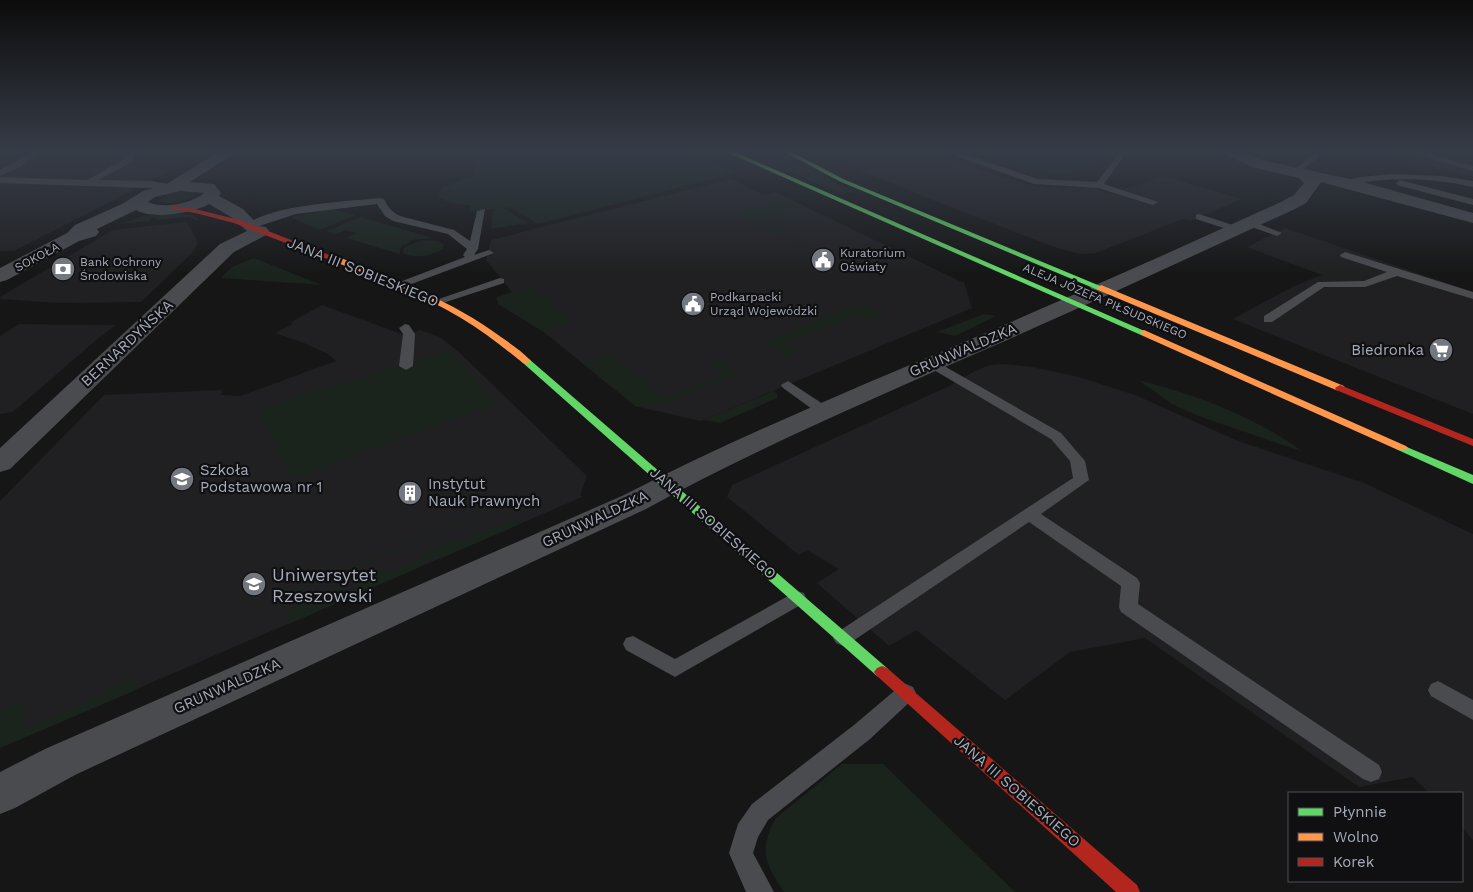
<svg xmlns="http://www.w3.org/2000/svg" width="1473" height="892" font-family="'Work Sans',sans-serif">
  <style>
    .built { fill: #202022 }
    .green { fill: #1b231d }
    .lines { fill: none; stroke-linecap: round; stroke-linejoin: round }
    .lane { fill: #494b4f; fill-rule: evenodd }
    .street { fill: #494b4f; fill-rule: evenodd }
    .fast { fill: #63d668; fill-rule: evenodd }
    .slow { fill: #ff974d; fill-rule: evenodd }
    .jam { fill: #b3261e; fill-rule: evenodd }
    .labels { text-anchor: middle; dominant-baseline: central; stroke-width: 4.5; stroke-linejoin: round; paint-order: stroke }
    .far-poi-label { font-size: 12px; fill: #a5abb8; stroke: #101012; text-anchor: start }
    .far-street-label { font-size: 12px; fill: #a5abb8; stroke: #101012 }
    .street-label { font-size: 15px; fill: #a5abb8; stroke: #101012 }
    .poi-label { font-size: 15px; fill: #a5abb8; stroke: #101012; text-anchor: start }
    .near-poi-label { font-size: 18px; fill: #a5abb8; stroke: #101012; text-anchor: start }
  </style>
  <rect width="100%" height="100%" fill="#161616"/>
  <!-- built -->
  <g class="built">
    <polygon points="0,150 204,150 151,181 118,197 120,197 14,251 0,251"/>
    <polygon points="818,150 923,150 1007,179 1040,187 1093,188 1110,194 1164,176 1242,199 1190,221 1183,219 1096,253 1080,254 1054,247 930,199 859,170 863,168 840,157 835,158"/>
    <polygon points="1243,150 1293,150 1282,161 1259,158"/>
    <polygon points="1321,150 1473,150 1473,177 1380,155 1374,158"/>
    <polygon points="731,179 764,195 775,192 964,283 972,308 701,421 635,406 545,333 498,304 498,297 512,292 486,260 491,240"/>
    <polygon points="187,222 198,243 193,252 141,302 61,303 0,299 0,297 113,230"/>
    <polygon points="1285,228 1473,292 1473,414 1233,319 1292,287 1322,275 1247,247"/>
    <polygon points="322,305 404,335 420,330 440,337 460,353 587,476 580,495 582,497 0,748 0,501 104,395 223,390 220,395 240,396 336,361 328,354 304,343 275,333 293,324 290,323"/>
    <polygon points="19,324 109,325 116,325 96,340 13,412 0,414 0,336"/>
    <polygon points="1003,364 1032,367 1079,377 1135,395 1238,441 1364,483 1473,534 1473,840 1462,828 1462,793 1429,793 1413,777 1359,787 1145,638 1070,652 1005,700 916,630 889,646 817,583 839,569 807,550 799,555 727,497 732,485 947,387 975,371 990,365"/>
  </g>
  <!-- green -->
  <g class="green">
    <polygon points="479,150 686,150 734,173 538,224 510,207 503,208 528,223 491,229 493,211 498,209 469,212 470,205 450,203 438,196 442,187 474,176"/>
    <polygon points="740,150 772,150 854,192 843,195"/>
    <polygon points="978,150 1097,150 1101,151 1084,170 1055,175"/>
    <path d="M185 191 193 192 195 195C185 202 169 205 158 201L168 193Z"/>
    <polygon points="783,199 801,208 759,220 807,245 803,246 735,212"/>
    <polygon points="332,209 356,215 320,230 290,217"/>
    <polygon points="172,213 193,215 201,222 188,217 156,220 157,218 151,218 149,221 119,224 143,216"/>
    <polygon points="361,217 433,238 413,240 400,248 400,254 346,238 357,233 345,230 335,234 326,231"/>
    <path d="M424 240 438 241 444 245 443 249C432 256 416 259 403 253L404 247Z"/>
    <polygon points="254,258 322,285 221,278 232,267"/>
    <polygon points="532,288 573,321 542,331 497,301 497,297"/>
    <polygon points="856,306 867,306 884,314 884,317 871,321 856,315 785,342 794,350 790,356 784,356 769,345 768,341 772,337"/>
    <polygon points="984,314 996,316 955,336 937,332"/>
    <polygon points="449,350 496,404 291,478 258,409"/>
    <polygon points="611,353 664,398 726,374 709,360 714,358 737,374 666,402 637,407 583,363"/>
    <path d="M1138 380C1197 395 1254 416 1303 452L1196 415 1172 404Z"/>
    <polygon points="774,391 778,395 777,398 720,423 703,420"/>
    <polygon points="500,504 502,505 281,598 280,596"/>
    <polygon points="513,519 518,525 437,560 437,556 429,558 414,566 420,567 289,624 285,611 306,602 309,606 326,599 324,594 341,587 343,592 360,585 358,580 387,568 390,572 421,558 419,554 457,538 460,542"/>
    <polygon points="133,676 136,690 0,748 0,711 22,702 24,729 104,694 104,688"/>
    <path d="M842 764H883L1015 892H784C765 863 758 850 776 818Z"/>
  </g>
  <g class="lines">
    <!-- lane -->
    <g class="lane">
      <polygon points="33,150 42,150 22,166 0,176 0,170 16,162"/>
      <polygon points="121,150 129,150 134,157 132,162 98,180 151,181 174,185 174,189 0,183 0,177 87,180 125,159"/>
      <polygon points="940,150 951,150 1038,179 1097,182 1120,152 1117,150 1128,150 1104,184 1158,202 1153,205 1098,188 1034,184"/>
      <polygon points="1318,150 1327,150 1304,169 1309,175 1308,177 1302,177 1295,169"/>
      <polygon points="1401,150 1413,150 1473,166 1473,171"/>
      <path d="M1392 174 1441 176 1473 181V187C1430 177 1388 177 1344 185L1340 182 1360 177Z"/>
      <polygon points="1400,180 1473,199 1473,205 1397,185 1396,183"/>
      <path d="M381 198 384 199C388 208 391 211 400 216L454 230 470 241 477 211 485 209 478 249 474 255 489 250 494 253 401 288 397 287V283L465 257 463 255 467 249 448 234 393 221 385 216 377 204 296 214 250 229 245 226C266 205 350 201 381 198Z"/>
      <polygon points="1199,214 1239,227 1241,229 1236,232 1196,219 1196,215"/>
      <polygon points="1246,221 1252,221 1282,233 1277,236 1246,225"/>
      <polygon points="1345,252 1473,292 1473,299 1397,276 1365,287 1324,287 1272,322 1264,322 1264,316 1318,282 1364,281 1387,272 1341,257 1340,255"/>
      <polygon points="500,278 504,279 504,283 443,303 439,304 433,301"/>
      <polygon points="405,324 409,325 415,334 413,366 406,370 399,366 403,334 399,328"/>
      <polygon points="932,359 1061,433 1085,461 1089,480 1041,514 1137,578 1140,583 1138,604 1379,765 1382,772 1379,779 1371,782 1363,779 1121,612 1119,607 1121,586 1029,522 850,643 843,646 836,643 833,638 836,633 1073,478 1070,461 1051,439 927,366 926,363"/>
      <polygon points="788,381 829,408 831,411 829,414 819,414 783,388 781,385"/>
      <polygon points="797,591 804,593 806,598 804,603 675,677 626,650 623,644 626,638 633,636 675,659"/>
      <polygon points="1438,681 1473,700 1473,720 1431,696 1428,690 1431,684"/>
      <polygon points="906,684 913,687 916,693 913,699 870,739 768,820 758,837 753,853 774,892 746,892 729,853 738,824 752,804 854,725 899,687"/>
    </g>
    <!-- street -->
    <g class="street">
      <path d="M222 150H239L190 182 214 184 221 193 219 196 243 209 259 226 266 227 269 231 266 235 234 252 10 469 0 472V448L220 244 247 231 231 217 209 204C193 213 153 220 136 210L97 229 99 232 96 236 79 241 7 280 0 282V268L67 233 75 225 122 204 143 191 165 185ZM180 191 204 193C191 204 163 209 148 202L155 197Z"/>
      <path d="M1220 150H1238L1262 160 1359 181 1473 213V223L1321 182 1306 203 1293 210C1192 256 1092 303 991 347 874 398 757 448 646 509L75 775 15 808 0 814V772L45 749 624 495C739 436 858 387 976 337 1079 293 1180 248 1281 202L1294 195 1304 183 1299 178 1252 167 1222 153Z"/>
    </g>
    <!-- fast -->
    <g class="fast">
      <polygon points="722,150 730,150 1149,333 1147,335 1141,335"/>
      <polygon points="781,150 788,150 843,179 1105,288 1104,290 1098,290 839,181"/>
      <polygon points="526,358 529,359 887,668 890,672 887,676 882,678 877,676 523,363 521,361"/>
      <polygon points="1402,445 1473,475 1473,484 1398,450 1396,448 1398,446"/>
    </g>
    <!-- slow -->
    <g class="slow">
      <path d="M335 258H341C397 281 453 301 501 337 511 344 523 352 531 361L526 364 523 363C503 347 483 331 461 318 422 294 378 279 335 262Z"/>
      <polygon points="1101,285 1344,386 1345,388 1340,391 1336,390 1098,290 1097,288"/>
      <polygon points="1144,330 1406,446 1408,448 1406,450 1398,450 1141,335 1141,331"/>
    </g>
    <!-- jam -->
    <g class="jam">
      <polygon points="174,206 195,209 240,220 342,260 335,262 234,223 195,213 172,209 172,207"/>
      <polygon points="1340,385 1473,439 1473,446 1336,390 1335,388"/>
      <polygon points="882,666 887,668 1137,885 1140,892 1116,892 877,676 874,672 877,668"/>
    </g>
  </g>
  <!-- sky -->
  <linearGradient id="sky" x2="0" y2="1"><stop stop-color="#0c0c0c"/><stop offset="0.55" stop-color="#363c47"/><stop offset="1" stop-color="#363c47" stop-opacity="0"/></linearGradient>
  <rect width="1473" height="275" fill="url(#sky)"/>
  <!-- icons -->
  <defs>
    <g id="civic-disc" transform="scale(1.25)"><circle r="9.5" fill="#73777f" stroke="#101012"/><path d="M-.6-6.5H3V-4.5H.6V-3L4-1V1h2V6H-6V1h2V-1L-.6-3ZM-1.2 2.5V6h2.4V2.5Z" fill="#fff"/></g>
    <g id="bank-disc" transform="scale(1.25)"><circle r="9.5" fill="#73777f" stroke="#101012"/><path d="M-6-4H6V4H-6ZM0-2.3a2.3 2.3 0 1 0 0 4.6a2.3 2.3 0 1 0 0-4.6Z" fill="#fff"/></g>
    <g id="supermarket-disc" transform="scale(1.25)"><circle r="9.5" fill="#73777f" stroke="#101012"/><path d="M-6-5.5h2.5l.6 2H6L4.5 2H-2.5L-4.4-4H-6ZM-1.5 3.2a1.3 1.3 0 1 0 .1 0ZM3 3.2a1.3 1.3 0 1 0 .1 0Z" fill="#fff"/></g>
    <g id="school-disc" transform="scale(1.25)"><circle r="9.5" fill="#73777f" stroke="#101012"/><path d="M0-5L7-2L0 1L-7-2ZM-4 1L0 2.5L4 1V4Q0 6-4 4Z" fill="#fff"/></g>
    <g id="building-disc" transform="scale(1.25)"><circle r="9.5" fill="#73777f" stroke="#101012"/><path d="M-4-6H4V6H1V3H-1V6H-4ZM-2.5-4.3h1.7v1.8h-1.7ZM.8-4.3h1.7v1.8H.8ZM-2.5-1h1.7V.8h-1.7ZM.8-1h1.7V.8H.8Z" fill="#fff"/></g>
    <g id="university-disc" transform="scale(1.25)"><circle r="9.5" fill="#73777f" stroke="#101012"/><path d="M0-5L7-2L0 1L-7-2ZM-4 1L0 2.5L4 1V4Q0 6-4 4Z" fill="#fff"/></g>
  </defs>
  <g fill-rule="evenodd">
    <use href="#civic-disc" x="823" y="260"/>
    <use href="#bank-disc" x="63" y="269"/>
    <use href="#civic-disc" x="693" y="304"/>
    <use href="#supermarket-disc" x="1441" y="350"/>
    <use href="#school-disc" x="182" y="479"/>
    <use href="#building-disc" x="410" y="493"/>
    <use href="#university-disc" x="254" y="584"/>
  </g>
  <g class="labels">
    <!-- far-poi labels -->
    <g class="far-poi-label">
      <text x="840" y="253">Kuratorium<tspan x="840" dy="14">Oświaty</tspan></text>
      <text x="80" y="262">Bank Ochrony<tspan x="80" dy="14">Środowiska</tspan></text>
      <text x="710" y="297">Podkarpacki<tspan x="710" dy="14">Urząd Wojewódzki</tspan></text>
    </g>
    <!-- far-street labels -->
    <g class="far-street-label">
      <text transform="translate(37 257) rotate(-28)">SOKOŁA</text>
      <text transform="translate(1105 301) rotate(23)">ALEJA JÓZEFA PIŁSUDSKIEGO</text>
    </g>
    <!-- street labels -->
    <g class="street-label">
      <text transform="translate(363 272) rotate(22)">JANA III SOBIESKIEGO</text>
      <text transform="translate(127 343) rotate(-43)">BERNARDYŃSKA</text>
      <text transform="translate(963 350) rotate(-23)">GRUNWALDZKA</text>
      <text transform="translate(595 519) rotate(-25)">GRUNWALDZKA</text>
      <text transform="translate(713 523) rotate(41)">JANA III SOBIESKIEGO</text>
      <text transform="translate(227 686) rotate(-24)">GRUNWALDZKA</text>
      <text transform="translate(1017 791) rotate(41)">JANA III SOBIESKIEGO</text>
    </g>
    <!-- poi labels -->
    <g class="poi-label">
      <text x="1424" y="350" text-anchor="end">Biedronka</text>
      <text x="200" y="470">Szkoła<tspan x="200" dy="17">Podstawowa nr 1</tspan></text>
      <text x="428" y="484">Instytut<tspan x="428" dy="17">Nauk Prawnych</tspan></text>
    </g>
    <!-- near-poi labels -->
    <g class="near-poi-label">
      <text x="272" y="574">Uniwersytet<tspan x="272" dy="21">Rzeszowski</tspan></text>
    </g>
  </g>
  <!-- legend -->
  <rect x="1288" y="792" width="175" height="90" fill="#101012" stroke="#4c4e54"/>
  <rect x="1298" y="808" width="25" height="8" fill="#63d668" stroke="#4c4e54"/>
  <text x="1333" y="817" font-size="15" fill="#a5abb8">Płynnie</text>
  <rect x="1298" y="833" width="25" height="8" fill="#ff974d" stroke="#4c4e54"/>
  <text x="1333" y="842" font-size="15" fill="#a5abb8">Wolno</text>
  <rect x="1298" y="858" width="25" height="8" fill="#b3261e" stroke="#4c4e54"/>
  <text x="1333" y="867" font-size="15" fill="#a5abb8">Korek</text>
</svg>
